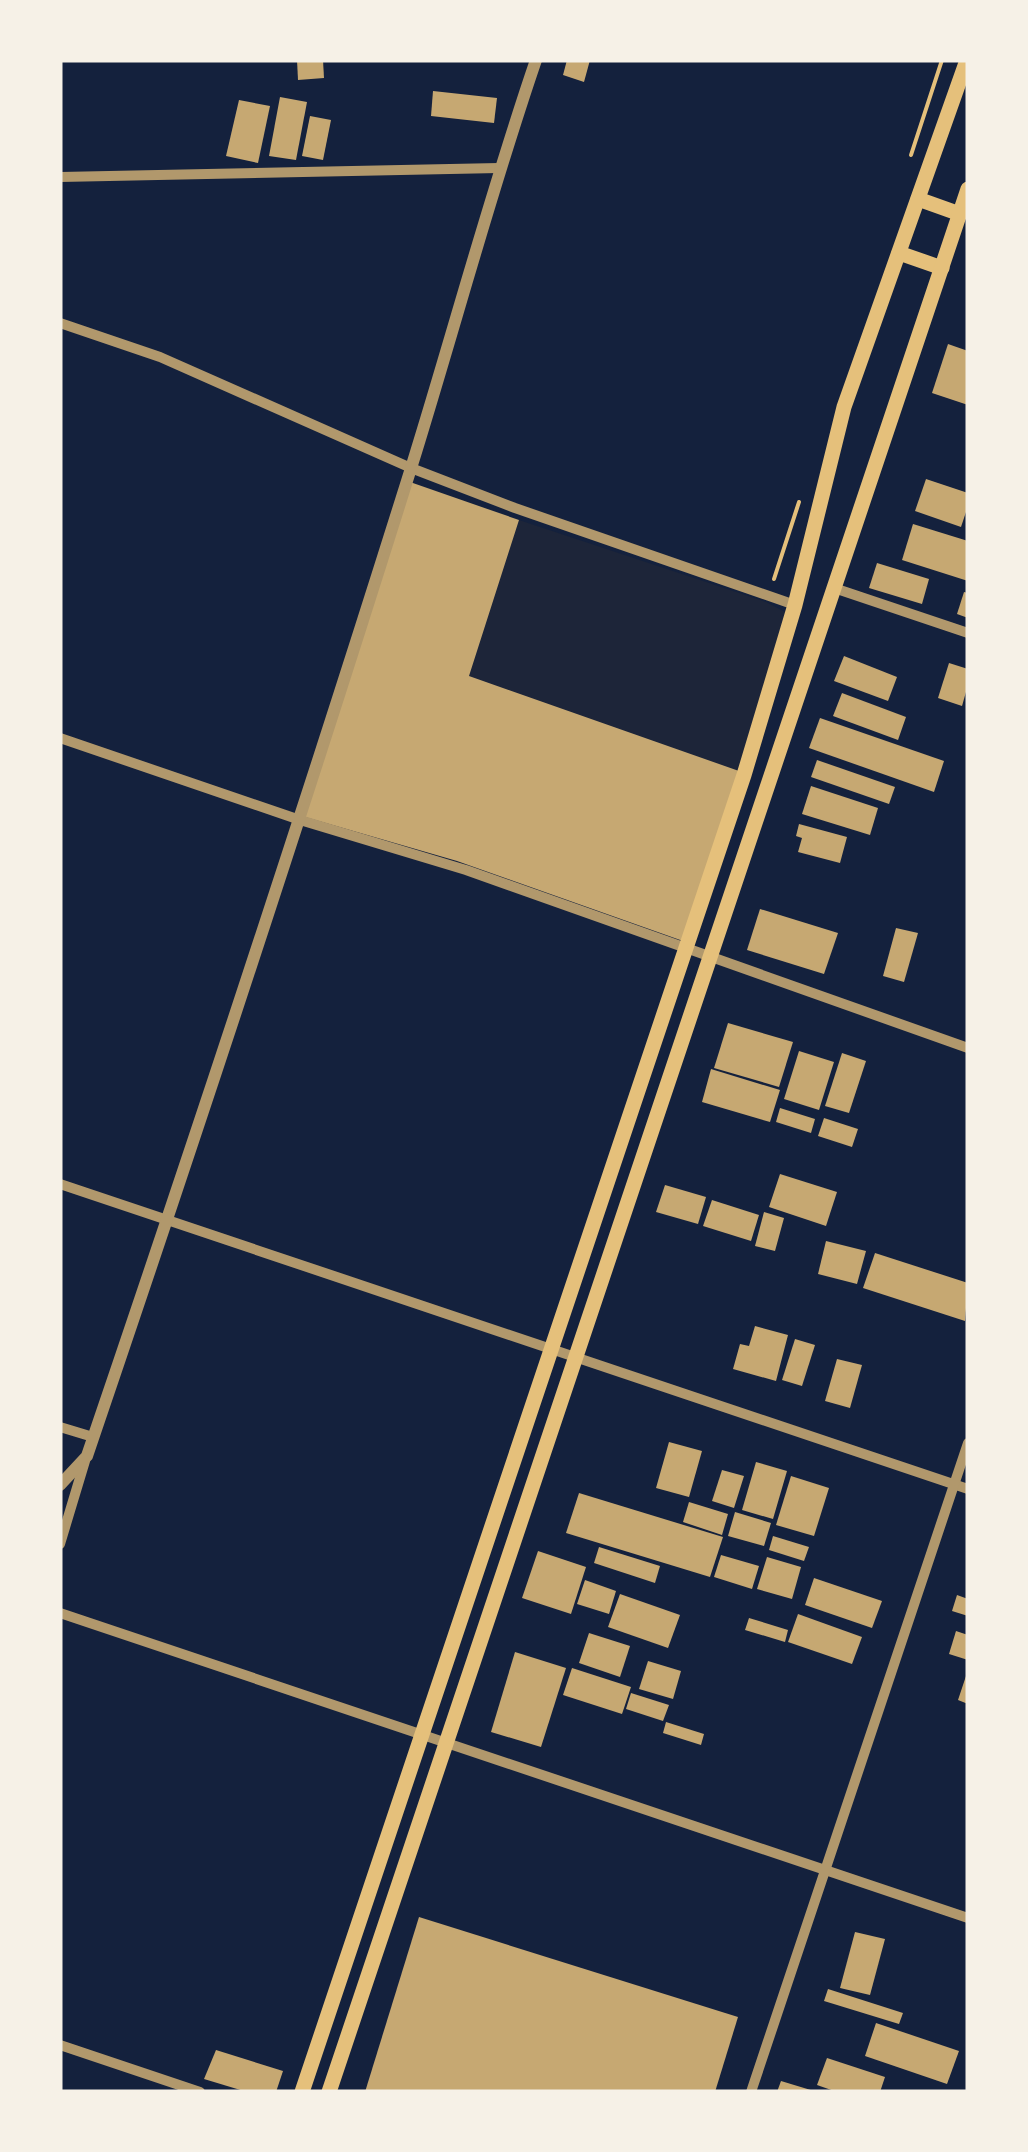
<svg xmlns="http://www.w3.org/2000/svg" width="1028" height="2152" font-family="'Fira Sans',sans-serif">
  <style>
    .green { fill: #1d2539 }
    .building { fill: #c6a872 }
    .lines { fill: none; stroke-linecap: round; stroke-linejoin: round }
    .path { stroke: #e5c07b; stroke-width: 4 }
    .minor { stroke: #b1986c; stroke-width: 10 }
    .tertiary { stroke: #b1986c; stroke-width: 12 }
    .secondary { stroke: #e5c07b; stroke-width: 15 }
  </style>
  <rect width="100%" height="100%" fill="#14213d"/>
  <!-- green -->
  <polygon class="green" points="519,520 766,602 785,612 739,771 469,676"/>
  <!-- building -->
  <g class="building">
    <polygon points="297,60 323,60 324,78 298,80"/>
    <polygon points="567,60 590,60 584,82 563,75"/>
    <polygon points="433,91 497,98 494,123 431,116"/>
    <polygon points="280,97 307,102 296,160 269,156"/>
    <polygon points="239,100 270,106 258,163 226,156"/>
    <polygon points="310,116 331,120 323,160 302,156"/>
    <polygon points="948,344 968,351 968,405 932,393"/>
    <polygon points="926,479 968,493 968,506 961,527 915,511"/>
    <polygon points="410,482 519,520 469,676 739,771 683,941 457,861 305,817"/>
    <polygon points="913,524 968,541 968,581 902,560"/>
    <polygon points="877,563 929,579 922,604 869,588"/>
    <polygon points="964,592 968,593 968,618 957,614"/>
    <polygon points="844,656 897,677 888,701 834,681"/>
    <polygon points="949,663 968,669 968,685 962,706 938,698"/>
    <polygon points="842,693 906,717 898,740 833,716"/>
    <polygon points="820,718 944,761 934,792 809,748"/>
    <polygon points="817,760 895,787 889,804 811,777"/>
    <polygon points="811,786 878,808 870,835 802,814"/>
    <polygon points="799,824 847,837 840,863 798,852 802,838 796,836"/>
    <polygon points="760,909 838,933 824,974 747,950"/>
    <polygon points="896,928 918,933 904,982 883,976"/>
    <polygon points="728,1023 793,1042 779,1087 714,1068"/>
    <polygon points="799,1051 834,1062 819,1110 784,1099"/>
    <polygon points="842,1053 866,1061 849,1113 825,1106"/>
    <polygon points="711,1069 780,1090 770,1122 702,1102"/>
    <polygon points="780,1108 815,1119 811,1133 776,1122"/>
    <polygon points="824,1118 858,1129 852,1147 818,1136"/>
    <polygon points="780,1174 837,1192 826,1226 769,1207"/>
    <polygon points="665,1185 706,1197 698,1224 656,1212"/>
    <polygon points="712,1200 759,1215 751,1241 703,1226"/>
    <polygon points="764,1212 784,1218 775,1251 755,1246"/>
    <polygon points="826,1241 866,1251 857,1284 818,1274"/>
    <polygon points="875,1253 968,1283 965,1321 863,1288"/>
    <polygon points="755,1326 788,1335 776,1381 733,1369 740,1344 749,1346"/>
    <polygon points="795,1339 815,1345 802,1386 782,1380"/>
    <polygon points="837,1359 862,1365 850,1408 825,1401"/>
    <polygon points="669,1442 702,1451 689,1497 656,1488"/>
    <polygon points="756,1462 787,1471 773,1519 742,1510"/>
    <polygon points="722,1470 744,1476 734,1508 712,1501"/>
    <polygon points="791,1476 829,1488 814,1536 776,1525"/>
    <polygon points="579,1493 723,1537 710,1577 566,1533"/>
    <polygon points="689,1502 728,1514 722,1535 683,1522"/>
    <polygon points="735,1512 771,1523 764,1546 728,1536"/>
    <polygon points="773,1536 809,1547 804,1561 769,1550"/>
    <polygon points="599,1547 660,1566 655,1583 594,1563"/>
    <polygon points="538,1551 586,1567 571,1614 522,1598"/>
    <polygon points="721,1555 759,1566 752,1589 714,1577"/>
    <polygon points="767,1557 801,1567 792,1599 757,1589"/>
    <polygon points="814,1578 882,1601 872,1628 805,1605"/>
    <polygon points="585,1580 616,1591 609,1614 577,1604"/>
    <polygon points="620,1594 680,1615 668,1648 608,1627"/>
    <polygon points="957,1595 968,1599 968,1616 952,1611"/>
    <polygon points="798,1614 862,1637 852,1664 788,1642"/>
    <polygon points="749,1618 788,1630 785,1642 745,1630"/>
    <polygon points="956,1631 968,1635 968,1660 949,1654"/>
    <polygon points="589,1633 630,1646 620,1677 579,1663"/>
    <polygon points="515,1652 566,1668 541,1747 491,1732"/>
    <polygon points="648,1661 681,1671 673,1699 639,1689"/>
    <polygon points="572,1668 631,1687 622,1714 563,1695"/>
    <polygon points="967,1673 968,1673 968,1704 958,1700"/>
    <polygon points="631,1693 669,1705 663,1721 626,1709"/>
    <polygon points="666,1722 704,1734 701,1745 663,1733"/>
    <polygon points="419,1917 738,2017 715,2092 365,2092"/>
    <polygon points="855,1932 885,1939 870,1995 840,1988"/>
    <polygon points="828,1989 903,2013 899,2024 824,2001"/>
    <polygon points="876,2023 959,2051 947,2084 865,2056"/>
    <polygon points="216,2050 283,2071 276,2092 247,2092 204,2079"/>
    <polygon points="827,2058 885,2077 880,2092 837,2092 817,2085"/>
    <polygon points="781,2081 814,2091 814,2092 777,2092"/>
  </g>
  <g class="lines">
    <!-- path -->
    <g class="path">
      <polyline points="911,155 942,60"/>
      <polyline points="774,579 799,502"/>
    </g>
    <!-- minor -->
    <g class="minor">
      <polyline points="60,177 499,168"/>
      <polyline points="60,323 160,357 411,468 515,508 795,605"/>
      <polyline points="834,588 968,633"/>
      <polyline points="60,738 300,820 466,870 968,1048"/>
      <polyline points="60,1184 968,1489"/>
      <polyline points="60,1427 93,1437"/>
      <polyline points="60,1544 85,1461"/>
      <polyline points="60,1613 968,1918"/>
      <polyline points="60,2045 200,2092"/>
      <polyline points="751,2092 968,1443"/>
    </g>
    <!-- tertiary -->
    <path class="tertiary" d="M60 1485 87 1456C199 1127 308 797 412 465 454 330 490 194 536 60"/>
    <!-- secondary -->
    <g class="secondary">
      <polyline points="918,199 960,214"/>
      <polyline points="899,253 942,268"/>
      <polyline points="302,2092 744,775 795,605 844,407 967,60"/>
      <polyline points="329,2092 968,189"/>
    </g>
  </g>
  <!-- border -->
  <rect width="1028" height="2152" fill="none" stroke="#f6f1e7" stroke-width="125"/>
</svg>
